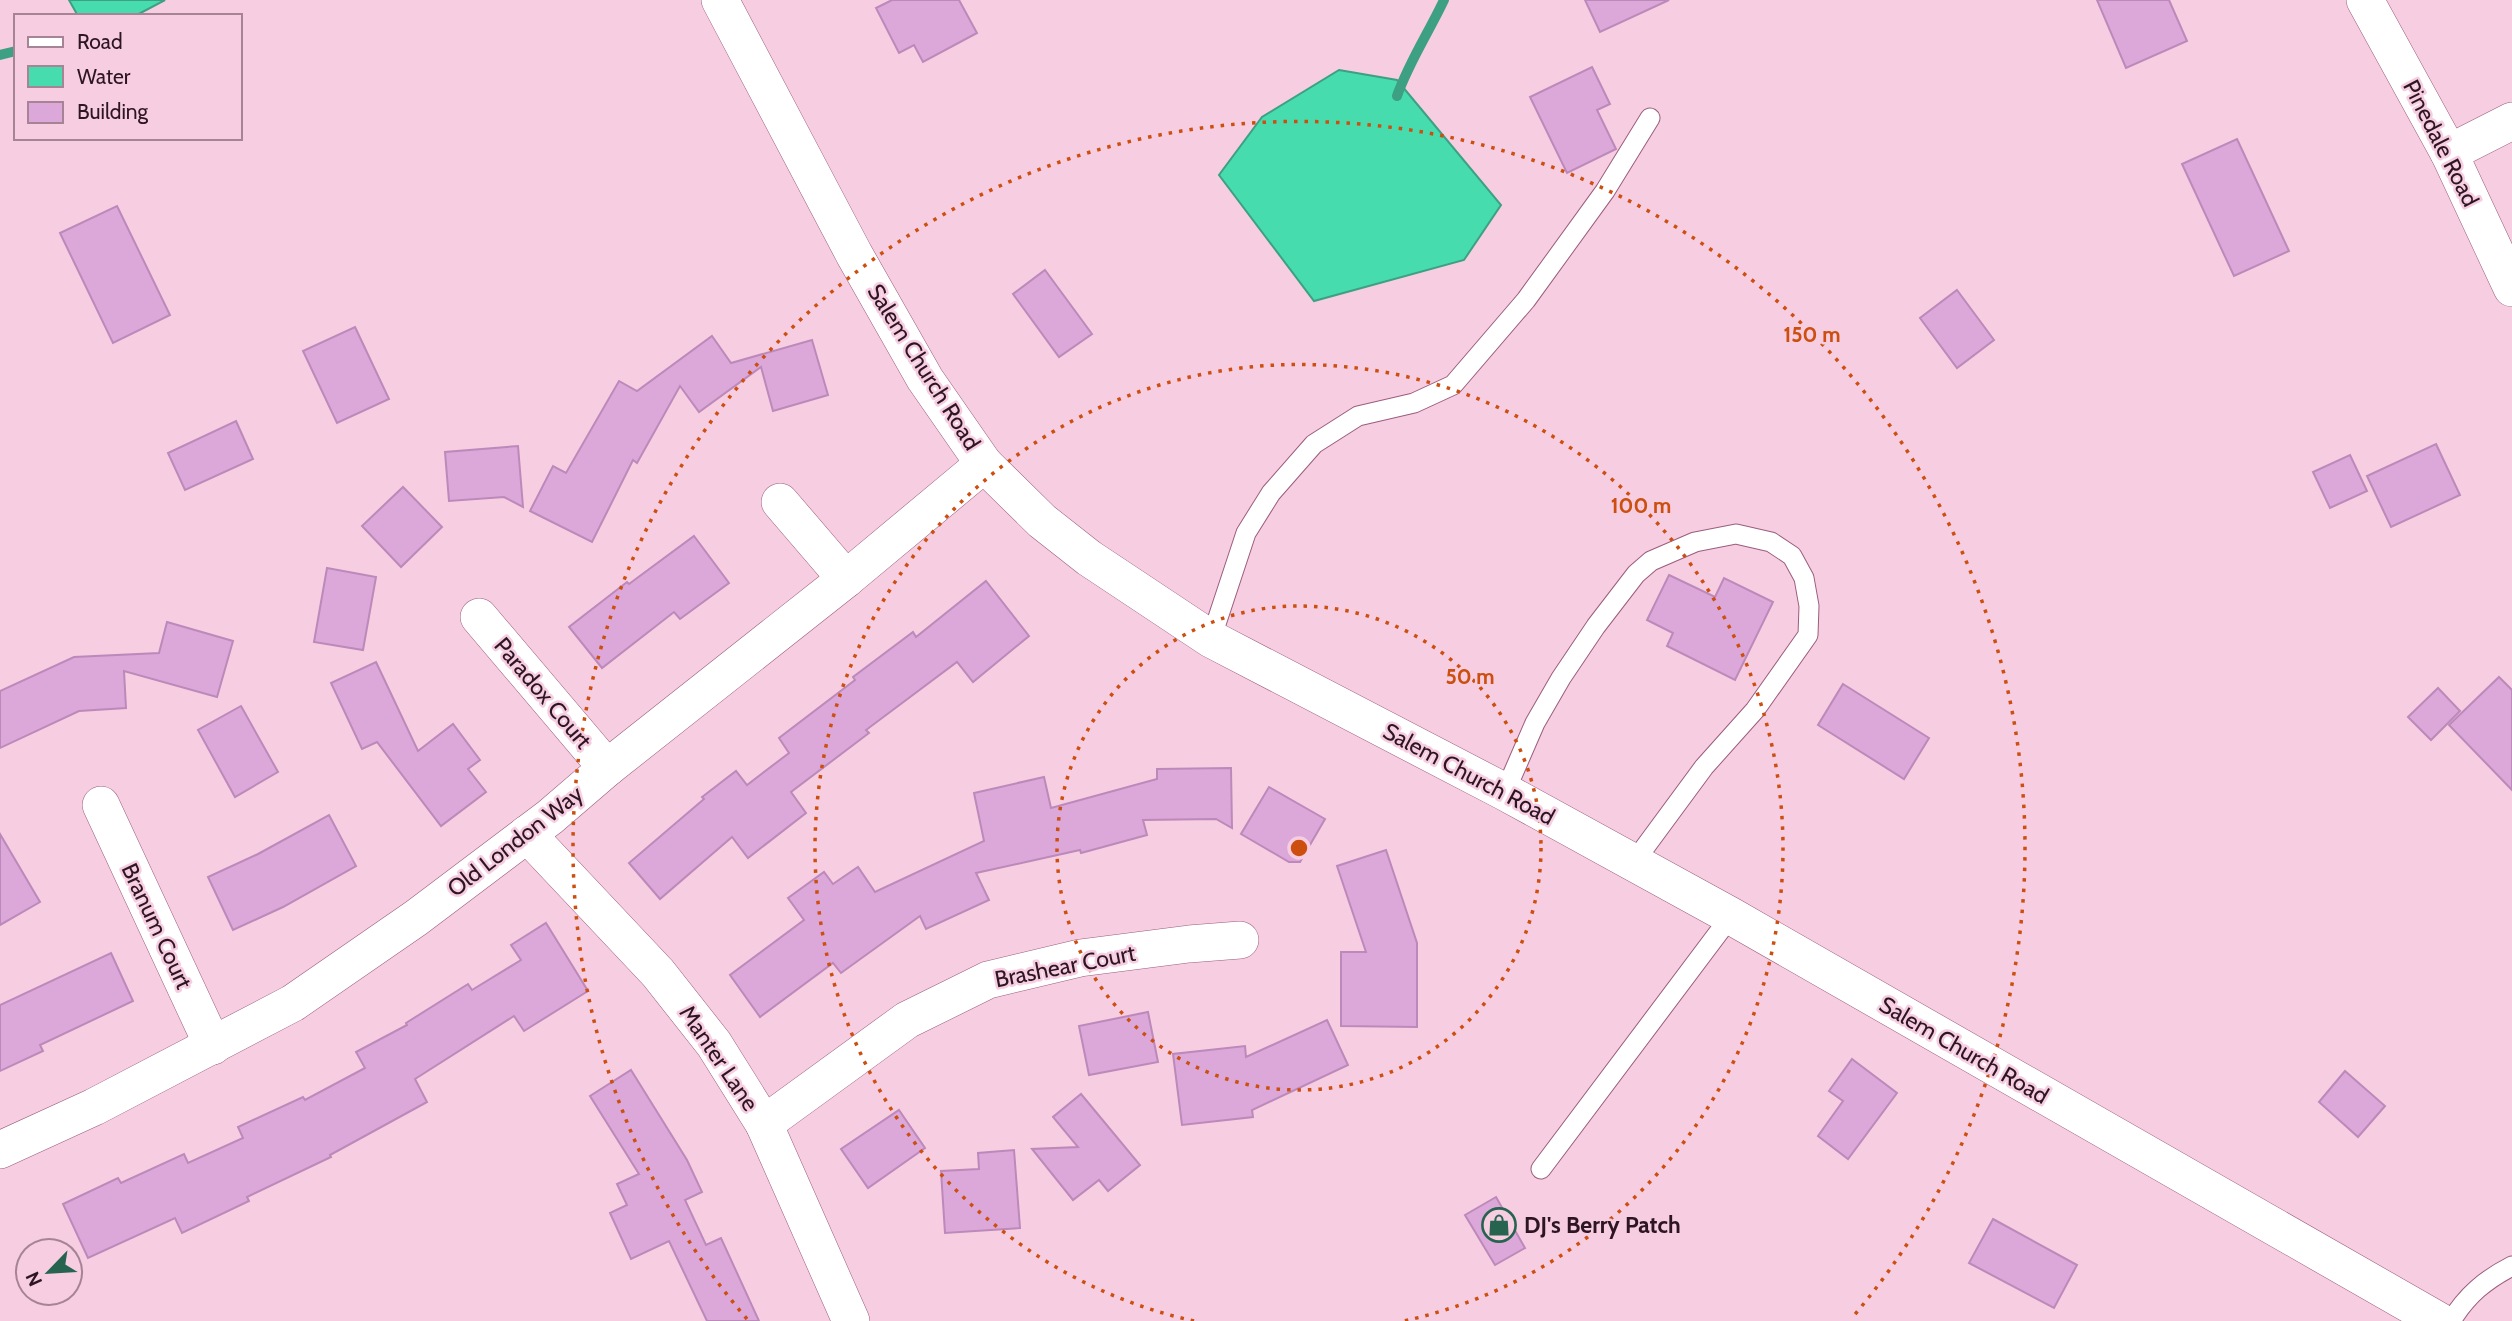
<svg xmlns="http://www.w3.org/2000/svg" width="2512" height="1321" font-family="Cabin,sans-serif">
  <style>
    .water { fill: #46dcad; stroke: #3ea083; stroke-width: 2 }
    .lines { fill: none; stroke-linecap: round; stroke-linejoin: round }
    .stream { stroke: #3ea083; stroke-width: 10 }
    .building { fill: #dca8da; stroke: #bc89ba; stroke-width: 2 }
    .lane-casing { stroke: #9a5d7d; stroke-width: 21 }
    .street-casing { stroke: #9a5d7d; stroke-width: 38 }
    .lane { stroke: #fff; stroke-width: 19 }
    .street { stroke: #fff; stroke-width: 37 }
    .ring { fill: none; stroke: #cc4f0f; stroke-width: 3.5; stroke-dasharray: 3.5 7 }
    .labels { text-anchor: middle; dominant-baseline: central; stroke-width: 5; stroke-linejoin: round; paint-order: stroke }
    .street-label { font-size: 23px; fill: #2d1522; stroke: #f7cde1 }
    .poi-label { font-size: 23px; font-weight: bold; fill: #2d1522; stroke: #f7cde1; text-anchor: start }
    .centre { fill: #cc4f0f; stroke: #f7cde1; stroke-width: 3.5 }
    .ring-label { font-size: 21px; text-anchor: middle; font-weight: bold; fill: #cc4f0f; stroke: #f7cde1; stroke-width: 5; stroke-linejoin: round; paint-order: stroke }
  </style>
  <rect width="100%" height="100%" fill="#f7cde1"/>
  <!-- water -->
  <g class="water">
    <polygon points="69,0 165,0 135,16 78,16"/>
    <polygon points="1339,70 1397,80 1501,205 1464,260 1314,301 1219,175 1262,117"/>
  </g>
  <g class="lines">
    <!-- stream -->
    <g class="stream">
      <polyline points="0,55 16,51"/>
      <path d="M1397 96C1409 62 1429 32 1444 0"/>
    </g>
  </g>
  <!-- building -->
  <g class="building">
    <polygon points="892,0 959,0 977,33 923,62 914,45 899,53 876,8"/>
    <polygon points="1585,0 1669,0 1600,32"/>
    <polygon points="2097,0 2169,0 2187,41 2126,68"/>
    <polygon points="1592,67 1610,104 1597,110 1616,149 1567,173 1530,97"/>
    <polygon points="2237,139 2289,251 2234,276 2182,164"/>
    <polygon points="117,206 170,315 113,343 60,233"/>
    <polygon points="1045,270 1092,334 1059,357 1013,294"/>
    <polygon points="1957,290 1994,340 1957,368 1920,318"/>
    <polygon points="355,327 389,399 337,423 303,351"/>
    <polygon points="712,336 731,363 812,340 828,395 773,411 761,367 699,412 680,386 637,463 633,460 592,542 530,511 553,466 566,473 619,381 637,391"/>
    <polygon points="236,421 253,459 185,490 168,453"/>
    <polygon points="2436,444 2460,495 2391,527 2367,476"/>
    <polygon points="518,446 523,507 504,497 449,501 445,452"/>
    <polygon points="2350,455 2367,491 2330,508 2313,472"/>
    <polygon points="403,487 442,527 401,567 362,526"/>
    <polygon points="694,536 729,583 680,619 674,612 602,668 569,627 627,582 629,584"/>
    <polygon points="327,568 376,577 363,650 314,642"/>
    <polygon points="1669,575 1715,597 1724,578 1773,602 1735,680 1667,646 1673,633 1647,620"/>
    <polygon points="986,581 1029,636 973,682 957,662 866,730 869,733 791,792 806,813 748,858 732,837 660,899 629,863 704,799 702,797 736,771 747,785 789,753 779,738 855,680 853,677 913,632 916,637"/>
    <polygon points="167,622 233,641 217,697 124,671 126,708 79,711 0,748 0,691 74,657 159,653"/>
    <polygon points="376,662 418,751 453,724 480,760 468,769 486,792 441,826 377,742 362,749 331,683"/>
    <polygon points="2499,677 2512,690 2512,790 2449,725"/>
    <polygon points="1843,684 1929,738 1904,779 1818,725"/>
    <polygon points="2438,688 2460,711 2431,740 2408,717"/>
    <polygon points="241,706 278,772 235,797 198,730"/>
    <polygon points="1231,768 1232,828 1216,819 1143,820 1147,835 1081,853 1080,850 976,873 989,900 926,929 920,916 841,973 833,963 760,1017 730,975 804,920 788,898 824,872 833,884 858,867 875,892 984,841 974,793 1044,777 1051,808 1157,779 1157,769"/>
    <polygon points="1269,787 1325,819 1300,862 1289,862 1241,834"/>
    <polygon points="329,815 356,866 283,907 233,930 208,877 258,854"/>
    <polygon points="0,834 40,902 0,925"/>
    <polygon points="1386,850 1417,943 1417,1027 1341,1026 1341,952 1366,952 1337,866"/>
    <polygon points="546,923 588,991 524,1031 514,1016 415,1079 427,1102 330,1155 331,1157 247,1197 249,1201 182,1233 175,1218 88,1258 63,1204 118,1178 121,1183 184,1154 188,1163 243,1138 238,1127 303,1097 305,1100 365,1068 356,1052 407,1025 406,1023 468,984 472,990 521,960 511,945"/>
    <polygon points="111,953 133,1001 40,1045 43,1051 0,1071 0,1005"/>
    <polygon points="1148,1012 1158,1062 1089,1075 1079,1026"/>
    <polygon points="1327,1020 1348,1065 1252,1110 1253,1117 1182,1125 1173,1054 1245,1046 1246,1057"/>
    <polygon points="1852,1059 1897,1093 1848,1159 1818,1136 1843,1101 1829,1091"/>
    <polygon points="631,1070 687,1160 702,1192 685,1200 706,1245 721,1238 759,1321 707,1321 669,1241 631,1259 610,1213 627,1205 617,1184 639,1174 590,1096"/>
    <polygon points="2345,1071 2385,1106 2358,1137 2319,1102"/>
    <polygon points="1081,1094 1140,1165 1108,1191 1099,1180 1073,1200 1032,1149 1078,1147 1053,1117"/>
    <polygon points="899,1110 925,1148 868,1188 841,1149"/>
    <polygon points="1014,1150 1020,1228 945,1233 941,1171 979,1169 978,1153"/>
    <polygon points="1496,1197 1525,1248 1495,1265 1465,1215"/>
    <polygon points="1993,1219 2077,1265 2054,1308 1969,1263"/>
  </g>
  <g class="lines">
    <!-- lane casing -->
    <g class="lane-casing">
      <g id="lane">
        <polyline points="1211,639 1246,533 1271,493 1314,444 1358,416 1414,403 1453,385 1526,300 1605,191 1650,118"/>
        <polyline points="1505,792 1535,723 1561,678 1596,626 1636,574 1651,561 1695,542 1736,534 1771,542 1792,556 1804,578 1809,606 1808,635 1755,710 1704,767 1634,862"/>
        <polyline points="1541,1169 1731,916"/>
        <path d="M2451 1321C2467 1295 2485 1280 2512 1266"/>
      </g>
    </g>
    <!-- street casing -->
    <g class="street-casing">
      <g id="street">
        <polyline points="720,0 854,254 925,379 984,464 1042,521 1089,558 1211,639 1505,792 1731,916 2439,1321"/>
        <polyline points="2365,0 2449,153 2512,288"/>
        <polyline points="2449,153 2512,121"/>
        <polyline points="780,502 846,579"/>
        <polyline points="479,617 607,768"/>
        <polyline points="101,805 213,1046"/>
        <polyline points="527,834 658,973 714,1044 764,1124 851,1321"/>
        <polyline points="764,1124 907,1020 988,980 1080,958 1189,944 1240,940"/>
        <polyline points="0,1150 94,1107 293,1003 416,918 550,817 607,768 846,579 984,464"/>
      </g>
    </g>
    <!-- lane -->
    <use href="#lane" class="lane"/>
    <!-- street -->
    <use href="#street" class="street"/>
  </g>
  <!-- distance rings -->
  <g class="ring">
    <circle cx="1299" cy="848" r="242"/>
    <path d="M1194 1321A484 484 0 1 1 1404 1321"/>
    <path d="M747 1319A726 726 0 1 1 1851 1319"/>
  </g>
  <!-- icons -->
  <defs>
    <g id="shop-ring" transform="scale(1.75)"><circle r="9.5" fill="#f7cde1" stroke="#27644f" stroke-width="1.5"/><path d="M-5-2.5h2.3a2.7 3.5 0 0 1 5.4 0H5L5.5 6h-11ZM-1.5-2.5h3a1.5 2.3 0 0 0-3 0Z" fill="#27644f"/></g>
  </defs>
  <g fill-rule="evenodd">
    <use href="#shop-ring" x="1499" y="1225"/>
  </g>
  <g class="labels">
    <!-- street labels -->
    <g class="street-label">
      <text transform="translate(2441 143) rotate(63)">Pinedale Road</text>
      <text transform="translate(924 367) rotate(58)">Salem Church Road</text>
      <text transform="translate(543 693) rotate(50)">Paradox Court</text>
      <text transform="translate(1469 774) rotate(28)">Salem Church Road</text>
      <text transform="translate(515 841) rotate(-38)">Old London Way</text>
      <text transform="translate(157 926) rotate(65)">Branum Court</text>
      <text transform="translate(1065 966) rotate(-11)">Brashear Court</text>
      <text transform="translate(1964 1050) rotate(30)">Salem Church Road</text>
      <text transform="translate(719 1058) rotate(56)">Manter Lane</text>
    </g>
    <!-- poi labels -->
    <g class="poi-label">
      <text x="1524" y="1225">DJ's Berry Patch</text>
    </g>
  </g>
  <circle cx="1299" cy="848" r="10" class="centre"/>
  <g class="ring-label">
    <text x="1812" y="342">150 m</text>
    <text x="1641" y="513">100 m</text>
    <text x="1470" y="684">50 m</text>
  </g>
  <!-- legend -->
  <rect x="14" y="14" width="228" height="126" fill="#f7cde1" stroke="#a68395" stroke-width="2"/>
  <rect x="28" y="37" width="35" height="10" fill="#ffffff" stroke="#a68395" stroke-width="2"/>
  <text x="77" y="49" font-size="21" fill="#2d1522">Road</text>
  <rect x="28" y="66" width="35" height="21" fill="#46dcad" stroke="#a68395" stroke-width="2"/>
  <text x="77" y="84" font-size="21" fill="#2d1522">Water</text>
  <rect x="28" y="102" width="35" height="21" fill="#dca8da" stroke="#a68395" stroke-width="2"/>
  <text x="77" y="119" font-size="21" fill="#2d1522">Building</text>
  <!-- north arrow -->
  <g transform="translate(49 1272) rotate(245)"><circle r="33" fill="#f7cde1" stroke="#a68395" stroke-width="2"/>
  <path d="M0-5L12 26L0 18L-12 26Z" fill="#27644f"/>
  <text y="-10" font-size="19" font-weight="bold" text-anchor="middle" fill="#2d1522">N</text>
  </g>
</svg>
